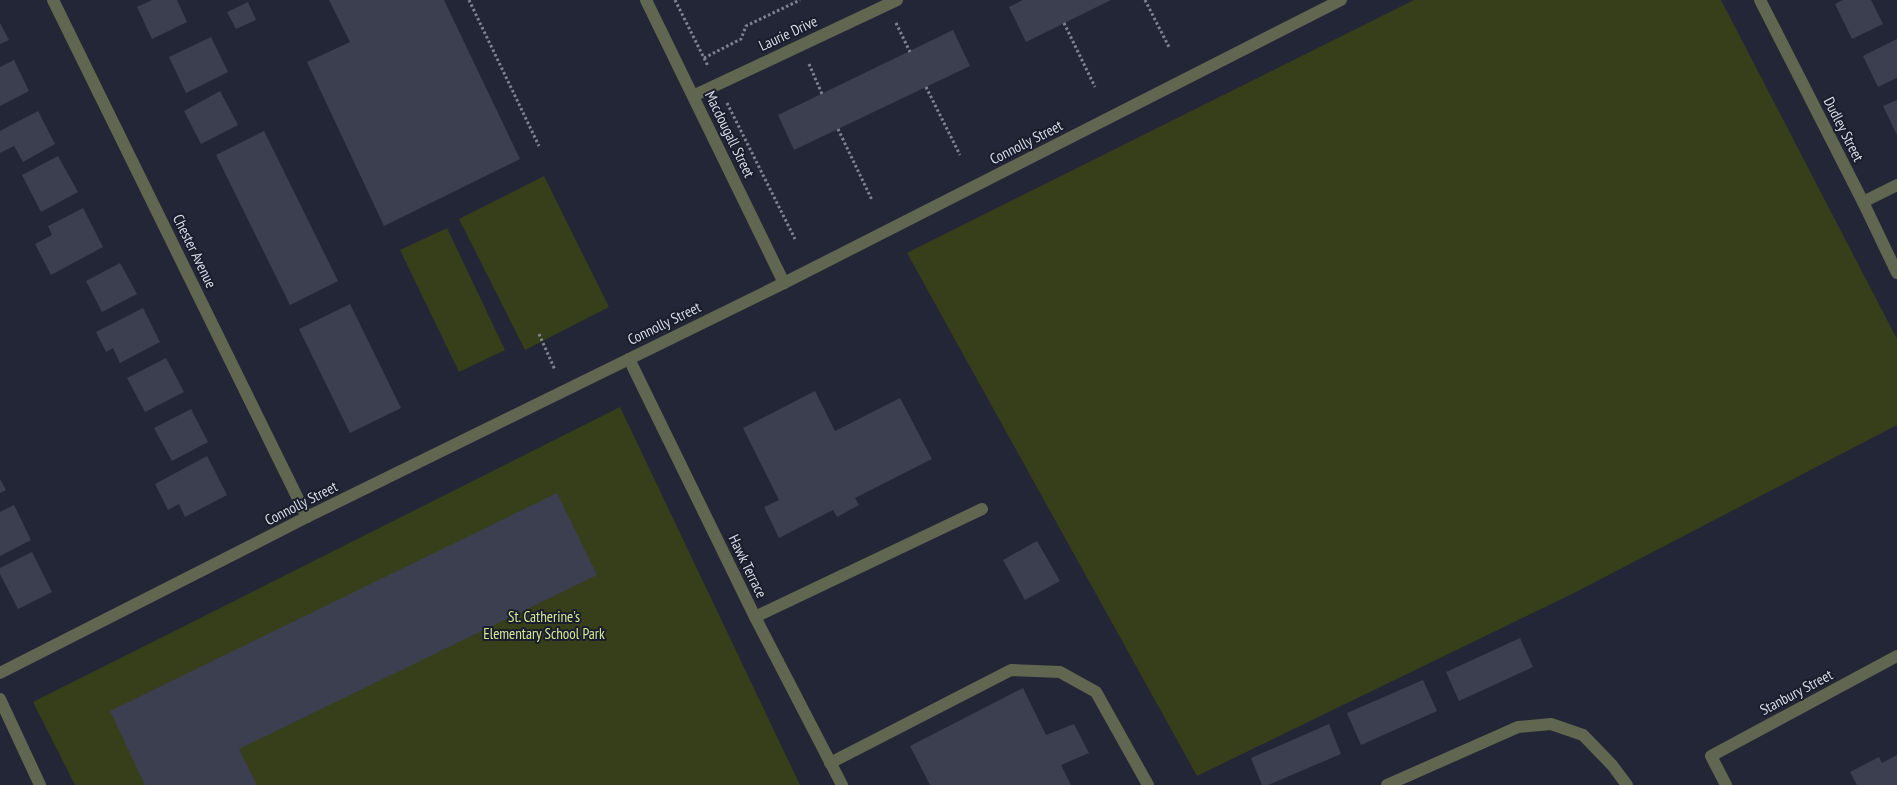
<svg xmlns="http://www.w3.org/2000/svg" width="1897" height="785" font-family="'PT Sans Narrow',sans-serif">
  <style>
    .green { fill: #373e1a }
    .building { fill: #3b3f50 }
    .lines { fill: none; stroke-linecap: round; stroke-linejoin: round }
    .path { stroke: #7f828f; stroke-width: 3; stroke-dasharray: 2.5 2.5; stroke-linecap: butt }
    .service { stroke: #60664f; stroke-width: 12 }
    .minor { stroke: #60664f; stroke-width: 12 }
    .labels { text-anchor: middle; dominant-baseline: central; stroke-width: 4; stroke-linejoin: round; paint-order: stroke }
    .street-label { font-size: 15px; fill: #d9dce7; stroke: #191d2c }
    .park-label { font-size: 15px; fill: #d5e995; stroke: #191d2c }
  </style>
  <rect width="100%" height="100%" fill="#232636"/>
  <!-- green -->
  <g class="green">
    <polygon points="1414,0 1721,0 1897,339 1897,425 1576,592 1197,776 907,253"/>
    <polygon points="544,176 609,307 525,350 459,219"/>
    <polygon points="447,228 505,350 459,372 400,250"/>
    <polygon points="620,407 800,785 75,785 33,702"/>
  </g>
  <!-- building -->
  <g class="building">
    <polygon points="152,0 177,0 187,22 152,39 137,7"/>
    <polygon points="329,0 444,0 520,159 384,226 307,62 350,42"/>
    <polygon points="1023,0 1111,0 1026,42 1009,7"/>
    <polygon points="1843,0 1871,0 1883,24 1852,39 1835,4"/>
    <polygon points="248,2 256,20 236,29 227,12"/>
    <polygon points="0,23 9,40 0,44"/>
    <polygon points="953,30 970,66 794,150 778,115"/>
    <polygon points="211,37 228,72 186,93 169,57"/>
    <polygon points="1897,39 1897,78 1878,87 1863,56"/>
    <polygon points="14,60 29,91 0,106 0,67"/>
    <polygon points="220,91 238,125 201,144 184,111"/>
    <polygon points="1897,100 1897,135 1883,106"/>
    <polygon points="38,111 55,144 23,162 14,146 0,153 0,131"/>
    <polygon points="264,131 338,281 290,305 216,155"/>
    <polygon points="58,156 78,192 41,212 22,175"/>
    <polygon points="83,208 103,247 51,275 35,244 52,235 48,226"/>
    <polygon points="120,263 137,294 102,312 86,281"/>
    <polygon points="350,304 401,408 350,433 299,329"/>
    <polygon points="143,308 160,342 120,363 113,348 106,352 96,332"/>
    <polygon points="166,358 184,392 145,412 127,378"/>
    <polygon points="815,391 835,431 900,398 932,459 855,498 859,505 837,517 833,510 779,538 764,507 779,500 743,428"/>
    <polygon points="191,409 208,442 172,461 154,428"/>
    <polygon points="207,456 227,495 185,517 179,504 168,510 155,484"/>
    <polygon points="0,479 6,490 0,493"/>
    <polygon points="557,493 597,575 239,749 257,785 145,785 110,711"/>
    <polygon points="14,505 31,540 0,556 0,512"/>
    <polygon points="1037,541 1060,581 1025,600 1003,560"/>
    <polygon points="32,552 52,592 18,609 0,574 0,568"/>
    <polygon points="1520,638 1533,667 1459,701 1446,672"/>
    <polygon points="1423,680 1437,711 1361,745 1347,713"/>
    <polygon points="1023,688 1046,735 1074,724 1089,753 1061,765 1071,785 930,785 910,746"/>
    <polygon points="1329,724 1341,754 1268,785 1262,785 1251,758"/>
    <polygon points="1897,755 1897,785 1857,785 1850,772 1879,757 1882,763"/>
  </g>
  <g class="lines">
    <!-- path -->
    <g class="path">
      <polyline points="469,0 539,146"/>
      <polyline points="675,0 708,66"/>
      <polyline points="1145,0 1170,49"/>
      <polyline points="896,23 910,52"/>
      <polyline points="1064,23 1095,87"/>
      <polyline points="704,58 741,39 746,26 800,0"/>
      <polyline points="809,64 822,94"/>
      <polyline points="926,87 960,155"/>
      <polyline points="727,103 795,239"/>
      <polyline points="838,129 872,200"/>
      <polyline points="539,334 555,370"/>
    </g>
    <!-- service -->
    <g class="service">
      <polyline points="755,617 982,509"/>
      <polyline points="830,763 1011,670 1060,672 1096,692 1148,785"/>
      <polyline points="1387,785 1518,727 1551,724 1583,735 1612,765 1627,785"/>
    </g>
    <!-- minor -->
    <g class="minor">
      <polyline points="53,0 307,517"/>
      <polyline points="646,0 784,283"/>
      <polyline points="1760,0 1863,202 1897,273"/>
      <polyline points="693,96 897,0"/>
      <polyline points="1863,202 1897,185"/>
      <polyline points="629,359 755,617 842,785"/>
      <polyline points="0,673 307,517 784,283 1341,0"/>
      <polyline points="0,699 40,785"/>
      <polyline points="1726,785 1711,756 1897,656"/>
    </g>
  </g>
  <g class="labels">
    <!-- street labels -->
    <g class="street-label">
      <text transform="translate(788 33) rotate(-25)">Laurie Drive</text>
      <text transform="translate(1844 129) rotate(63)">Dudley Street</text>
      <text transform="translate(730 134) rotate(64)">Macdougall Street</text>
      <text transform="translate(1026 142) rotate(-27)">Connolly Street</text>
      <text transform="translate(195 251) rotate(64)">Chester Avenue</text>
      <text transform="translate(664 323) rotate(-26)">Connolly Street</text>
      <text transform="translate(301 503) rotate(-27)">Connolly Street</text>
      <text transform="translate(748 566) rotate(64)">Hawk Terrace</text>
      <text transform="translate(1796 692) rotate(-28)">Stanbury Street</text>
    </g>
    <!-- park labels -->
    <g class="park-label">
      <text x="544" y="616">St. Catherine's<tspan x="544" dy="17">Elementary School Park</tspan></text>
    </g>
  </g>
</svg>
